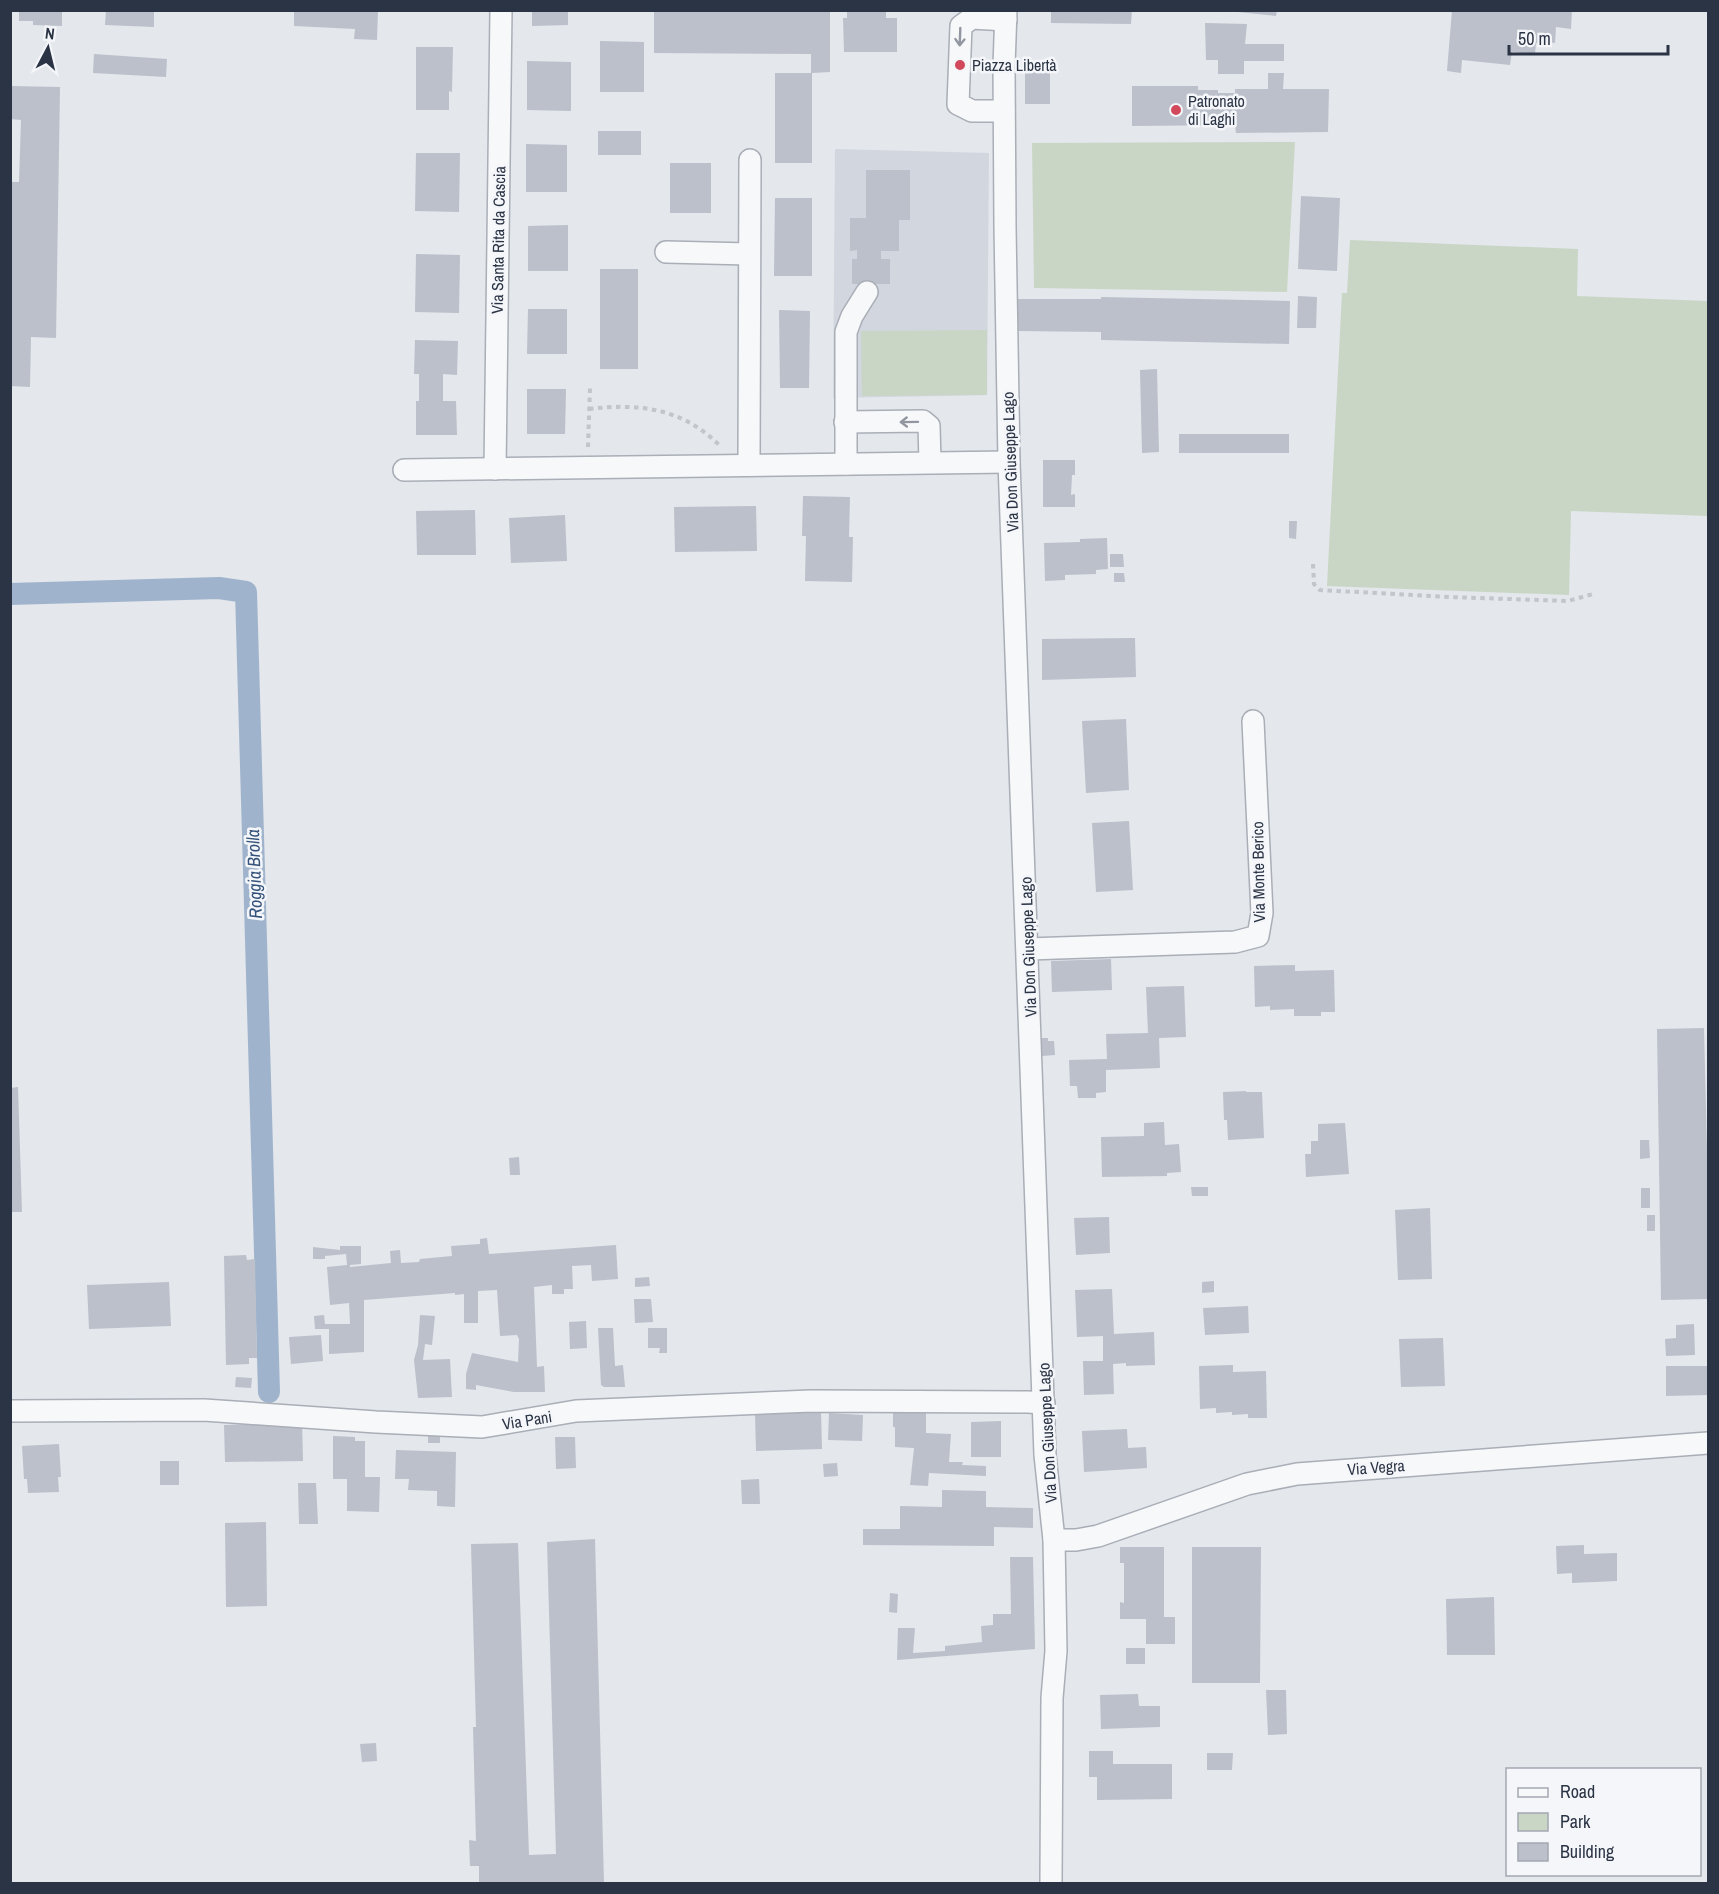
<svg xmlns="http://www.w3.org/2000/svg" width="1719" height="1894" font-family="'Archivo Narrow',sans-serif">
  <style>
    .built { fill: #d2d6de }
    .green { fill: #c9d6c5 }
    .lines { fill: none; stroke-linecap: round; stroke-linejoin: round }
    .canal { stroke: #9fb4cc; stroke-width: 22 }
    .building { fill: #bbc0ca }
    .minor-casing { stroke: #a9aeb7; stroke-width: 24 }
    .path { stroke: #c2c5cb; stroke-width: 4; stroke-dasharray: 4.5 4.5; stroke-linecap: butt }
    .minor { stroke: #f7f8fa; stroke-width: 21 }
    .oneway { stroke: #9196a0 }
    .poi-dot { fill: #d1495b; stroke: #f4f6f9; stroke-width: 2 }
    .labels { text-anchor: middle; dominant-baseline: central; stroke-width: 5; stroke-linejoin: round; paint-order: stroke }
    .poi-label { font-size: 16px; fill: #2b3445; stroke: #f4f6f9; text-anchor: start }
    .street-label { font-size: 16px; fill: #2b3445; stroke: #f4f6f9 }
    .water-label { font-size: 18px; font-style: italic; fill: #34527a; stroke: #f4f6f9 }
  </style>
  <rect width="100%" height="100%" fill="#e4e7ec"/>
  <!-- built -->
  <polygon class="built" points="835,149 989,153 987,395 833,398"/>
  <!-- green -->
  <g class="green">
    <polygon points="1295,142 1287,292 1034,288 1032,143"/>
    <polygon points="1350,240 1578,249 1577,296 1708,301 1708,516 1571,511 1569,595 1327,586 1342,293 1347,293"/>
    <polygon points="987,330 987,395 862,396 861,331"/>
  </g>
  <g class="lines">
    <!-- canal -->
    <polyline class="canal" points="10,594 219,588 246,592 269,1392"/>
  </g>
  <!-- building -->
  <g class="building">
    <polygon points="19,10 62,10 62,26 33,25 33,21 19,21"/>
    <polygon points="106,10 154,10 154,27 105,25"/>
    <polygon points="294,10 378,10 377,40 354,39 355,29 294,26"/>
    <polygon points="532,10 568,10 568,25 532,26"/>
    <polygon points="654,10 830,10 830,72 812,73 812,163 775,163 775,73 811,73 811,54 654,53"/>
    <polygon points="847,10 886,10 886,18 897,18 897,52 844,52 843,18 847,18"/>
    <polygon points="1051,10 1132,10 1131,24 1051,23"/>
    <polygon points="1238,10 1277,10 1276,16 1238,12"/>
    <polygon points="1452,10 1572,10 1571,29 1556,27 1555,43 1538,41 1538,44 1536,43 1535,54 1512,52 1510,65 1462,60 1461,73 1447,71"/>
    <polygon points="1205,23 1247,24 1245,44 1284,44 1284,61 1244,61 1244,74 1218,74 1218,60 1206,60"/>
    <polygon points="600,41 644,42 644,92 600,92"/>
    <polygon points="416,47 453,47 452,92 449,91 449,110 416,110"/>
    <polygon points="94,54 167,59 166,77 93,73"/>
    <polygon points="527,61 571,62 571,111 527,110"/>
    <rect x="1025" y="72" width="25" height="32"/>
    <polygon points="1268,73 1284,73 1283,89 1329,89 1328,132 1236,133 1235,125 1132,126 1132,86 1198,86 1198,90 1218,90 1218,93 1235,93 1235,89 1268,89"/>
    <polygon points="11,86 60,87 56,338 31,337 30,387 10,386 10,182 19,182 21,120 10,119"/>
    <rect x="598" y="131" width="43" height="24"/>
    <polygon points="526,144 567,145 567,192 526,192"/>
    <polygon points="416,153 460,153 459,212 415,211"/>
    <rect x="670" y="163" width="41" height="50"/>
    <polygon points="866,170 910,170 910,220 899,220 899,251 881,251 881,259 890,259 890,284 852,284 852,259 857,259 857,250 850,251 850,218 866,218"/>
    <polygon points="1301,196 1340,198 1337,271 1298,269"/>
    <polygon points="775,198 812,198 812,276 774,276"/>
    <polygon points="568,225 568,271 528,271 528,226"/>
    <polygon points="416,254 460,255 459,313 415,312"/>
    <rect x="600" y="269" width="38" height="100"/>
    <polygon points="1298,296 1317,297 1316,328 1297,328"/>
    <polygon points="1101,297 1290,301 1289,344 1101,340 1101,332 1015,331 1015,299 1101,299"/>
    <polygon points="528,309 567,309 567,354 527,354"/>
    <polygon points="779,310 810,311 809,388 780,388"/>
    <polygon points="415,340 458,341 457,375 443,374 443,401 456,401 457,435 416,435 416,401 419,401 419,374 414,374"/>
    <polygon points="1157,369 1159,452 1142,453 1140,370"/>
    <polygon points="527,389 566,389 565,434 527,434"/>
    <rect x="1179" y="434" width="110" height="19"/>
    <polygon points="1043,460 1075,460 1075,475 1072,475 1071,495 1075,494 1075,507 1043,507"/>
    <polygon points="803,496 850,497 849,537 853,537 852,582 805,581 806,536 802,536"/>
    <polygon points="756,506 757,551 675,552 674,507"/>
    <polygon points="475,510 476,555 417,555 416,511"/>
    <polygon points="565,515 567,561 511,563 509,518"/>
    <polygon points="1289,521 1297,521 1296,539 1289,538"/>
    <polygon points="1107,538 1108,569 1096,570 1096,574 1065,575 1065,580 1045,581 1044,543 1080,542 1080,539"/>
    <polygon points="1110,554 1123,554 1124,567 1110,567"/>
    <polygon points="1114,573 1124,573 1125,582 1114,582"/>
    <polygon points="1135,638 1136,677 1042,680 1042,639"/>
    <polygon points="1126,719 1129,790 1086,793 1082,721"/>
    <polygon points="1129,821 1133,890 1096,892 1092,823"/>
    <polygon points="1111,959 1112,990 1052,992 1051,961"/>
    <polygon points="1295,965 1295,971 1334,970 1335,1012 1321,1012 1321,1016 1294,1016 1294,1009 1270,1010 1270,1006 1255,1007 1254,966"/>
    <polygon points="1184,986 1186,1037 1159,1038 1160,1068 1106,1070 1106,1092 1096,1093 1096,1098 1078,1098 1077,1086 1070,1086 1069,1060 1107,1059 1106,1034 1148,1033 1146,987"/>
    <polygon points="1704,1028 1708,1191 1708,1299 1661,1300 1657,1029"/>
    <polygon points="1041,1038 1048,1038 1048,1041 1054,1041 1055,1055 1042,1056"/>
    <polygon points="18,1087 22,1212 10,1212 10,1088"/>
    <polygon points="1246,1091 1246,1092 1262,1092 1264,1138 1228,1140 1227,1120 1224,1120 1223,1092"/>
    <polygon points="1164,1122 1165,1145 1179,1144 1181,1172 1167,1173 1167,1176 1102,1177 1101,1137 1144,1136 1144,1123"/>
    <polygon points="1345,1123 1349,1174 1306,1177 1305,1154 1311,1154 1311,1141 1318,1141 1318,1124"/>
    <polygon points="1640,1140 1649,1140 1650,1158 1640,1159"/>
    <polygon points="519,1157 520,1175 510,1175 509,1158"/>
    <polygon points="1191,1187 1208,1187 1208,1196 1192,1196"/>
    <rect x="1641" y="1188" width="9" height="20"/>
    <polygon points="1430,1208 1432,1279 1398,1280 1395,1210"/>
    <rect x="1647" y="1215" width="8" height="16"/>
    <polygon points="1109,1217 1110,1253 1076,1255 1074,1218"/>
    <polygon points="487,1238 489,1254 616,1245 618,1279 592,1281 591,1265 572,1266 573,1289 564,1289 564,1294 552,1294 552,1285 534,1287 537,1367 544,1366 545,1392 514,1392 476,1385 476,1390 466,1389 466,1374 472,1353 518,1362 519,1339 517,1335 500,1336 497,1290 478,1291 478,1323 464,1323 464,1294 455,1295 455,1293 364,1300 364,1352 329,1354 329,1329 315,1329 314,1316 324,1315 325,1324 350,1324 349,1303 330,1305 327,1267 347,1265 346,1254 325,1256 325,1259 313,1259 313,1247 340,1250 340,1246 361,1246 361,1264 350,1265 350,1267 391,1263 390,1251 400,1250 401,1263 419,1262 420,1259 452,1256 451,1246 480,1244 480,1239"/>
    <polygon points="246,1255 247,1260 255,1259 257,1358 249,1358 249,1364 226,1365 224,1256"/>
    <polygon points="649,1277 650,1286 635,1287 635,1278"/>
    <polygon points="1214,1281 1214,1292 1202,1293 1202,1282"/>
    <polygon points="169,1282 171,1326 89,1329 87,1285"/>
    <polygon points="1112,1289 1114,1334 1154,1332 1155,1365 1126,1366 1126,1363 1113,1364 1114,1394 1084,1395 1083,1361 1103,1361 1103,1336 1077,1337 1075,1290"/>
    <polygon points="634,1299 651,1299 653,1322 635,1323"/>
    <polygon points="1248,1306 1249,1333 1205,1335 1203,1308"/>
    <polygon points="420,1315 435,1316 432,1345 425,1344 423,1360 450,1359 452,1397 418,1398 414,1360 418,1345"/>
    <polygon points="586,1321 587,1348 570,1349 569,1322"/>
    <polygon points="1694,1324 1695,1355 1666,1356 1665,1339 1676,1338 1676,1325"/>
    <polygon points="598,1328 613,1328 615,1366 623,1365 625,1387 604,1387 601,1385"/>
    <polygon points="648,1328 667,1328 667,1353 659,1353 660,1348 648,1348"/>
    <polygon points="321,1335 323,1361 291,1364 289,1337"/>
    <polygon points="1443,1338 1445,1386 1401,1387 1399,1339"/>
    <polygon points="1233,1365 1233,1372 1266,1371 1267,1418 1248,1418 1248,1414 1232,1415 1232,1412 1216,1413 1216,1408 1200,1409 1199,1366"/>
    <polygon points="1666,1366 1708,1366 1708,1395 1666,1396"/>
    <polygon points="236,1377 252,1378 251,1388 235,1387"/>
    <polygon points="893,1411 926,1413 926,1433 951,1434 949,1462 963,1462 962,1465 986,1466 986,1476 929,1473 928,1486 910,1485 914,1448 895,1447 895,1427 893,1427"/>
    <polygon points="821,1412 822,1449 756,1451 755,1414"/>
    <polygon points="829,1413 863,1415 862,1441 828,1440"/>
    <polygon points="302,1420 303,1461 225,1462 224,1425 254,1424 254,1421"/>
    <polygon points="1001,1421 1001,1457 971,1457 971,1422"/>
    <polygon points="1127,1429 1128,1448 1146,1447 1147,1468 1084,1472 1082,1431"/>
    <rect x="428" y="1432" width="12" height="11"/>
    <polygon points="333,1436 355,1437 355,1441 365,1441 365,1477 380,1477 379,1512 347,1511 347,1479 333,1479"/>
    <polygon points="555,1437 575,1437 576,1468 556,1469"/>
    <polygon points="59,1444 61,1477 58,1477 59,1492 28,1493 27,1479 24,1479 22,1446"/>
    <polygon points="396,1450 456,1452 455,1507 437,1506 437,1491 408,1490 409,1479 395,1479"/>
    <rect x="160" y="1461" width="19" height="24"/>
    <polygon points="837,1463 838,1476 824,1477 823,1464"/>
    <polygon points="759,1479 760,1504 742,1504 741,1480"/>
    <polygon points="298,1483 316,1483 318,1524 299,1524"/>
    <polygon points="942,1490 986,1491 986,1507 1033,1508 1033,1528 994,1527 994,1546 863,1545 863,1529 900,1529 900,1506 942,1507"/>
    <polygon points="266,1522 267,1606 226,1607 225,1523"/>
    <polygon points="595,1539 604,1884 479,1884 479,1866 470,1866 469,1840 476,1841 473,1727 476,1727 471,1544 518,1543 529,1855 556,1854 547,1542"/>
    <polygon points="1584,1545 1584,1554 1617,1553 1617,1581 1572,1583 1572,1573 1557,1574 1556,1546"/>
    <polygon points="1120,1547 1164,1547 1164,1617 1175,1617 1175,1644 1146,1644 1146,1619 1120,1619 1120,1602 1124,1603 1124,1563 1120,1563"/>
    <polygon points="1192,1547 1261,1547 1260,1683 1192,1683"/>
    <polygon points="1010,1557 1033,1557 1035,1649 897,1660 898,1628 915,1628 913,1653 945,1651 945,1646 982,1642 981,1626 993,1625 993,1614 1011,1614"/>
    <polygon points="890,1593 898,1594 897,1613 889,1612"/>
    <polygon points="1494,1597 1495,1655 1447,1655 1446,1599"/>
    <rect x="1126" y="1648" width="19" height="16"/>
    <polygon points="1266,1690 1286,1690 1287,1734 1268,1735"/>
    <polygon points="1138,1694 1139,1706 1160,1706 1160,1727 1101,1729 1100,1695"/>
    <polygon points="376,1743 377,1761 362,1762 360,1744"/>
    <polygon points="1089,1751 1113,1751 1113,1764 1172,1764 1172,1799 1097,1800 1097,1777 1089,1777"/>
    <polygon points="1207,1753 1233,1753 1232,1770 1207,1770"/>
  </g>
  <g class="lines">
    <!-- minor casing -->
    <g class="minor-casing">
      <g id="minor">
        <polyline points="1006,10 1004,66 1005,227 1009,462 1045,1455 1054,1540 1056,1651 1052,1698 1051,1884"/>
        <polyline points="1004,111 972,111 958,104 961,26 972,18 1006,20"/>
        <polyline points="666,252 749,254"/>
        <polyline points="845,422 923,421 929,426 930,462"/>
        <polyline points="846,464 846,332 852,316 867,292"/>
        <polyline points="749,465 750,160"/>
        <polyline points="495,469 501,10"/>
        <polyline points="404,470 1009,462"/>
        <polyline points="1028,949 1235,942 1258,936 1262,913 1253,721"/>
        <polyline points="10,1411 204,1410 376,1422 482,1427 576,1411 811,1401 1028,1402 1044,1403"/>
        <polyline points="1054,1540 1076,1540 1098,1536 1247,1484 1297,1474 1708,1443"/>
      </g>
    </g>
    <!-- path -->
    <g class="path">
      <path d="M589 409C639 403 683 408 720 446"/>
      <polyline points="588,447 590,388"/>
      <polyline points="1313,564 1314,584 1320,590 1449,597 1568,601 1593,594"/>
    </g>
    <!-- minor -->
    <use href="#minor" class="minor"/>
  </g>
  <!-- one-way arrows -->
  <defs><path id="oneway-shaft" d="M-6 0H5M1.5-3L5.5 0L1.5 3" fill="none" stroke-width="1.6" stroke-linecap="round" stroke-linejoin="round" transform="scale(1.5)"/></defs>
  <g class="oneway">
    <use href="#oneway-shaft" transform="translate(960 37) rotate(92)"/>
    <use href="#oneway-shaft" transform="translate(909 422) rotate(179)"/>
  </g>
  <!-- markers -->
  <g class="poi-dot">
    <circle cx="960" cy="65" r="6"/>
    <circle cx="1176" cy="110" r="6"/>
  </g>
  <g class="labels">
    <!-- poi labels -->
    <g class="poi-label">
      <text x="972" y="65">Piazza Libertà</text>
      <text x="1188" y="101">Patronato<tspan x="1188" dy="18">di Laghi</tspan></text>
    </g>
    <!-- street labels -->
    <g class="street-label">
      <text transform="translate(498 240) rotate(-89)">Via Santa Rita da Cascia</text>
      <text transform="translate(1010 462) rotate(-92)">Via Don Giuseppe Lago</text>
      <text transform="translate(1258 872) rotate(-91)">Via Monte Berico</text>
      <text transform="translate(1028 947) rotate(-92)">Via Don Giuseppe Lago</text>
      <text transform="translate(527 1420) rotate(-9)">Via Pani</text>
      <text transform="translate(1047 1433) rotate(-93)">Via Don Giuseppe Lago</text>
      <text transform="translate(1376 1467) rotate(-4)">Via Vegra</text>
    </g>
    <!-- water labels -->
    <g class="water-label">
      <text transform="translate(254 874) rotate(-92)">Roggia Brolla</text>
    </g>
  </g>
  <!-- border -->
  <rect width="1719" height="1894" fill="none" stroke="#2b3445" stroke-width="24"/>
  <!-- legend -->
  <rect x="1506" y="1768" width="195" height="108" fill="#f4f6f9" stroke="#a4a8b1" stroke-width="1.5"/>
  <rect x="1518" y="1788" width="30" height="9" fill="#f7f8fa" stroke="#a4a8b1" stroke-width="1.5"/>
  <text x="1560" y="1798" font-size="18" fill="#2b3445">Road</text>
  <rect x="1518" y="1813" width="30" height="18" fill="#c9d6c5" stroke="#a4a8b1" stroke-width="1.5"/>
  <text x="1560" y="1828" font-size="18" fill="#2b3445">Park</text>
  <rect x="1518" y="1843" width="30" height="18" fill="#bbc0ca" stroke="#a4a8b1" stroke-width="1.5"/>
  <text x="1560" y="1858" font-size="18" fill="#2b3445">Building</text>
  <!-- north arrow -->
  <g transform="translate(48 48) rotate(7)" stroke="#f4f6f9" stroke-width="4.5" paint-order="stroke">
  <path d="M0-4.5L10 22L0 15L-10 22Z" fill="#2b3445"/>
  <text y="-9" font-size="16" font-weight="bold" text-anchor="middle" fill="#2b3445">N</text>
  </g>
  <!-- scale -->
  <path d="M1509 45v9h159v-9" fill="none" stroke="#2b3445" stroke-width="3"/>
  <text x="1518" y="45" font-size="18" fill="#2b3445" stroke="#f4f6f9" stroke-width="4.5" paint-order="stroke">50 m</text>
</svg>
